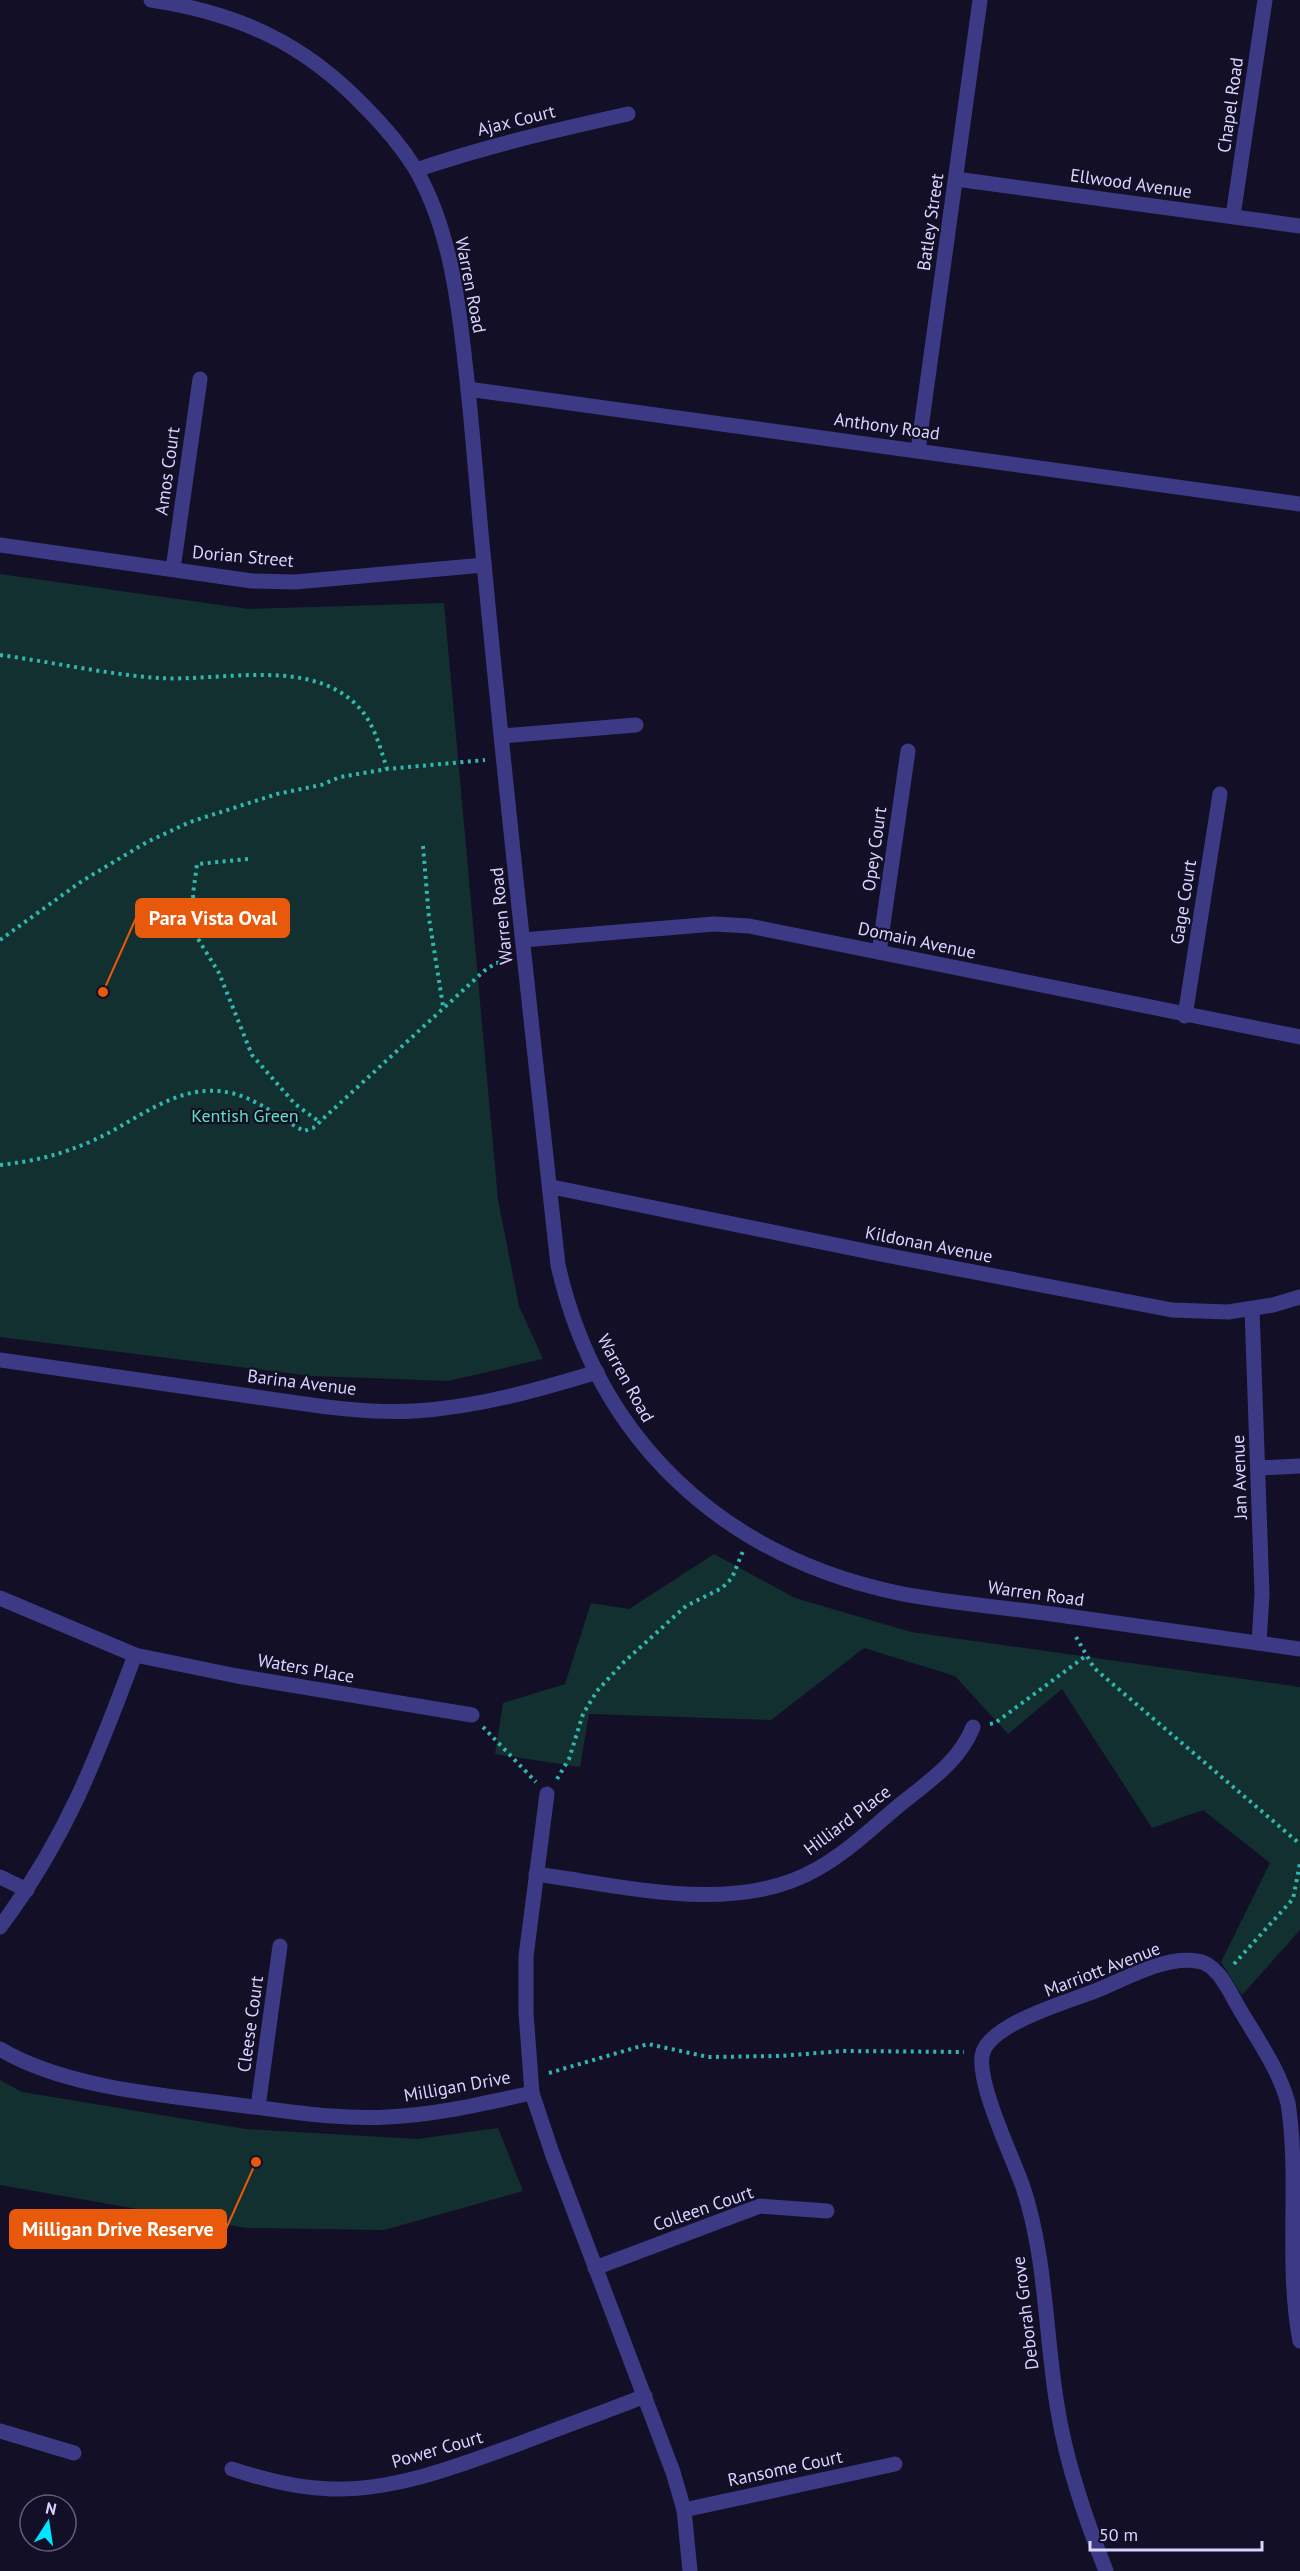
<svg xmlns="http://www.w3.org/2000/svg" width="1300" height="2571" font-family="'PT Sans',sans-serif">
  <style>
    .green { fill: #12302f }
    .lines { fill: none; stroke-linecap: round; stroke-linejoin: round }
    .path { stroke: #2fb8b0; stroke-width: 4; stroke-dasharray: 3 4.5; stroke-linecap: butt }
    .street { stroke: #3d3a85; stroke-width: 15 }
    .labels { text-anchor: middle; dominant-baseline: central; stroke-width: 4.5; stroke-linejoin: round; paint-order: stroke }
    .street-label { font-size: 18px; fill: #d9d4ff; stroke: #130f26 }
    .park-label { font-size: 18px; fill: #5fe0c0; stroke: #130f26 }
    .leader { fill: none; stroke: #e8590c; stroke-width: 2 }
    .callout-dot { fill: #e8590c; stroke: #130f26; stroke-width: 2 }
    .callout { fill: #e8590c; stroke: #e8590c; stroke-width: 2 }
    .callout-label { font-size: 20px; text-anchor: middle; font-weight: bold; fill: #fff }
  </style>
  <rect width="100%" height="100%" fill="#130f26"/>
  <!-- green -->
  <g class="green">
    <polygon points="0,574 249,609 444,603 498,1200 519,1306 543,1359 448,1381 312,1376 0,1337"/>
    <polygon points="714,1554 795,1598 911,1632 1300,1687 1300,1930 1242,1995 1221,1962 1270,1863 1203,1810 1152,1828 1062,1689 1008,1734 955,1676 864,1648 771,1720 589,1714 580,1767 495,1754 503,1703 565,1684 591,1603 629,1609"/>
    <polygon points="0,2080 22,2092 246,2129 417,2139 498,2128 523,2191 384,2230 246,2228 0,2185"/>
  </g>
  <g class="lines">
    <!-- path -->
    <g class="path">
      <path d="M0 655C52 662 105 674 158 678 221 682 316 655 362 711 375 727 381 750 387 769"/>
      <polyline points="423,846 429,918 443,1006"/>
      <polyline points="248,859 197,864 193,894 195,934 219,973 252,1055 295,1104 321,1123"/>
      <polyline points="0,940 82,881 147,842 190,822 277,794 321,785 340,777 387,769 485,760"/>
      <path d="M0 1165C35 1161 60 1155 92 1141 138 1121 177 1081 231 1093 258 1099 281 1119 304 1131L313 1128 484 971 496 963 507 962"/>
      <polyline points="1076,1637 1094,1668 1300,1844"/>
      <polyline points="990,1724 995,1723 1087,1655"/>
      <polyline points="483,1727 536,1782"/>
      <polyline points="557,1779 569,1759 583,1714 597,1691 624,1662 686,1606 722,1588 732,1578 743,1551"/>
      <polyline points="1234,1964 1293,1899 1300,1863"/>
      <polyline points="549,2073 648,2044 708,2057 779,2056 843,2051 964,2052"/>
    </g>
    <!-- street -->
    <g class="street">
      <path d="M151 0C238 13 304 43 365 107 384 126 401 146 415 168 449 227 458 297 465 362 473 429 477 496 484 563 506 797 532 1031 558 1265 598 1441 723 1556 898 1593 949 1603 1001 1607 1052 1614 1135 1626 1217 1637 1300 1649"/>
      <path d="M416 170C486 146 556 130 628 114"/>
      <polyline points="956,179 1300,226"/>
      <polyline points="1233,216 1265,0"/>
      <polyline points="468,389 1300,504"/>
      <polyline points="918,450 980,0"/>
      <polyline points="0,545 252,581 295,582 484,565"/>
      <polyline points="173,569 200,379"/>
      <polyline points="502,736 636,725"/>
      <polyline points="523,940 714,924 749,926 1300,1037"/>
      <polyline points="879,952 908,751"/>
      <polyline points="1185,1016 1220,794"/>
      <polyline points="552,1187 875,1253 1172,1310 1228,1312 1273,1305 1300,1297"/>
      <polyline points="1252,1309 1262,1594 1259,1643"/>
      <path d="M0 1360C81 1372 162 1383 243 1395 299 1403 358 1414 415 1411 478 1407 538 1390 597 1372"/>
      <polyline points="1258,1468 1300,1466"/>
      <polyline points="0,1598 135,1655 237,1676 472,1715"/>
      <polyline points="547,1794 526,1956 526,2013 532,2093 552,2153 673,2472 684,2510 690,2571"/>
      <path d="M536 1874C625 1886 736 1916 817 1869 846 1853 871 1829 896 1808 925 1784 959 1763 973 1727"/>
      <polyline points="0,1877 27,1890"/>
      <path d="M0 1927C66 1839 97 1757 135 1655"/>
      <path d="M0 2049C65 2088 164 2095 238 2105 288 2111 338 2120 388 2117 437 2115 485 2103 532 2093"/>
      <polyline points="258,2107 280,1946"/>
      <polyline points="595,2268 760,2206 827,2211"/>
      <polyline points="0,2431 74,2453"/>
      <path d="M232 2469C265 2480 296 2488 331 2489 395 2491 461 2465 521 2443 562 2427 604 2412 645 2396"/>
      <polyline points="684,2510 895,2464"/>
      <path d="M1106 2571C1086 2520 1067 2466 1058 2411 1045 2337 1047 2259 1023 2187 1013 2158 974 2078 983 2052 993 2023 1067 2002 1095 1991 1126 1979 1163 1956 1197 1961 1218 1963 1230 1993 1239 2008 1257 2039 1279 2069 1288 2103 1300 2181 1285 2262 1300 2341"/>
    </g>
  </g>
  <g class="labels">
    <!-- street labels -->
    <g class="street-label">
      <text transform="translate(1230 105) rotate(-82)">Chapel Road</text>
      <text transform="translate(516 120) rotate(-14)">Ajax Court</text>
      <text transform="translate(1131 183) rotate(8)">Ellwood Avenue</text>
      <text transform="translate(930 222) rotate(-82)">Batley Street</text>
      <text transform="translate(471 285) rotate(79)">Warren Road</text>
      <text transform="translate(887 426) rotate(8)">Anthony Road</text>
      <text transform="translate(167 471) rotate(-82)">Amos Court</text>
      <text transform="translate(243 556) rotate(5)">Dorian Street</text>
      <text transform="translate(874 849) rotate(-82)">Opey Court</text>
      <text transform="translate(1183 902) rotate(-81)">Gage Court</text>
      <text transform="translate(501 916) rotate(-96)">Warren Road</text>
      <text transform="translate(917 940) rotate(12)">Domain Avenue</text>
      <text transform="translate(929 1244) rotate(11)">Kildonan Avenue</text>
      <text transform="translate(626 1378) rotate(61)">Warren Road</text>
      <text transform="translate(302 1382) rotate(7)">Barina Avenue</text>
      <text transform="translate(1239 1477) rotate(-92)">Jan Avenue</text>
      <text transform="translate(1036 1593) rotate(8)">Warren Road</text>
      <text transform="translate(306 1668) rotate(10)">Waters Place</text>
      <text transform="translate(847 1820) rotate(-37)">Hilliard Place</text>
      <text transform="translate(1102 1969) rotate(-21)">Marriott Avenue</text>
      <text transform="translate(250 2024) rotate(-82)">Cleese Court</text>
      <text transform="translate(457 2086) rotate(-10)">Milligan Drive</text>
      <text transform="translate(703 2208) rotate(-19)">Colleen Court</text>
      <text transform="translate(1025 2313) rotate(-97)">Deborah Grove</text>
      <text transform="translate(437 2449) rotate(-16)">Power Court</text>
      <text transform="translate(785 2468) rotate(-12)">Ransome Court</text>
    </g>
    <!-- park labels -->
    <g class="park-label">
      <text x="245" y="1115">Kentish Green</text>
    </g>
  </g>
  <!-- callouts -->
  <path class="leader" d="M103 992L136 918M256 2162L226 2229"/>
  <g class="callout-dot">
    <circle cx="103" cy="992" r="6"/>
    <circle cx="256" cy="2162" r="6"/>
  </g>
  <g class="callout">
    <rect x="136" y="899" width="153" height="38" rx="6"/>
    <rect x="10" y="2210" width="216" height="38" rx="6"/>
  </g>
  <g class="callout-label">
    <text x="213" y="925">Para Vista Oval</text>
    <text x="118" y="2236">Milligan Drive Reserve</text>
  </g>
  <!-- north arrow -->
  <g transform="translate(48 2523) rotate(12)"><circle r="28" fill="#130f26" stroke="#625e7d" stroke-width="1.5"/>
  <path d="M0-4.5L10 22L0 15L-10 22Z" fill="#00e5ff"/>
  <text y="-9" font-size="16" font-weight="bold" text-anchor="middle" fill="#d9d4ff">N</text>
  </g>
  <!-- scale -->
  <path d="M1090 2541v9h172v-9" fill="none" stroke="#d9d4ff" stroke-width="3"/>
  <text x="1099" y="2541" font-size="18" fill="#d9d4ff" stroke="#130f26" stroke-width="4.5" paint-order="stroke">50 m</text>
</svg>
